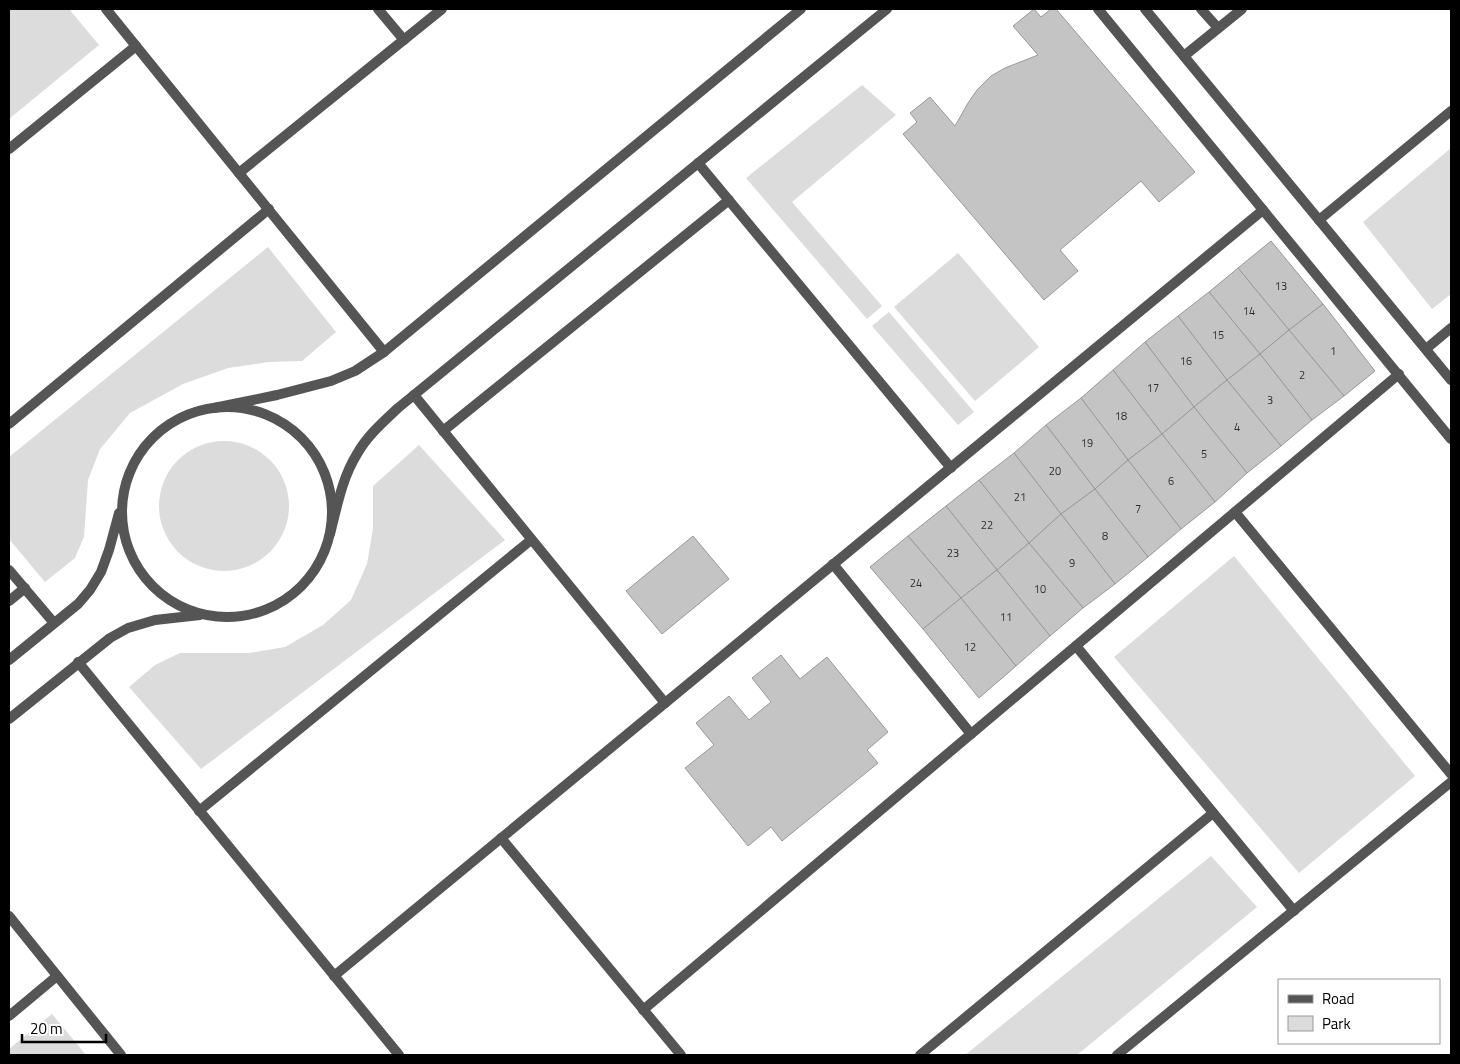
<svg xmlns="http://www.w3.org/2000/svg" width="1460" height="1064" viewBox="0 0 1460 1064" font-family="'Titillium Web',sans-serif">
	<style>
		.green { fill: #dcdcdc }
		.building { fill: #c4c4c4; stroke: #999 }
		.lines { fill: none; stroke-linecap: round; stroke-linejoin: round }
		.minor { stroke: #555; stroke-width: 10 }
		.tertiary { stroke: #555; stroke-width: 10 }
		.labels { text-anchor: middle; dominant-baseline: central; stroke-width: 5; stroke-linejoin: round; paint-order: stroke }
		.number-label { font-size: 11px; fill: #313131 }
	</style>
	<rect width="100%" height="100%" fill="#fff"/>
	<!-- green -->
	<g class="green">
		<polygon points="9,9 69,9 99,45 9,119"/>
		<polygon points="862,85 896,115 792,202 882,306 867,319 746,178"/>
		<polygon points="1451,148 1451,294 1432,309 1363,222"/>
		<polygon points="268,247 336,332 302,361 269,362 228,368 183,384 130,413 100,449 88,480 84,537 75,558 45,582 9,539 9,457"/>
		<polygon points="958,253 1039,347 975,401 894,307"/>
		<polygon points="889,312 974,412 958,425 872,326"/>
		<circle cx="224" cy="506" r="65"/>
		<polygon points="419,445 505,540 201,769 129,687 155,665 180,653 249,653 285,647 323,625 351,600 367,564 373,528 373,486"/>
		<polygon points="1234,556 1415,776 1299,873 1114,657"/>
		<polygon points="1211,856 1257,907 1077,1055 965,1055"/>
		<polygon points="52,1014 86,1055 9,1055 9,1049"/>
	</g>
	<!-- building -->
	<g class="building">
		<polygon points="1034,9 1041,17 1051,9 1056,9 1195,172 1159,202 1141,181 1060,250 1078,271 1044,300 903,134 917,122 910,113 930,97 955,126 968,103 977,90 991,76 1005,68 1038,55 1013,26"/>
		<polygon points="1271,241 1323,304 1289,330 1238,268"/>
		<polygon points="1238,268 1289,330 1260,354 1209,292"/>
		<polygon points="1209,292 1260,354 1227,380 1178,316"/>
		<polygon points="1323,304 1375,371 1344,396 1289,330"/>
		<polygon points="1178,316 1227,380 1194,407 1145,342"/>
		<polygon points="1289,330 1344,396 1312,420 1260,354"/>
		<polygon points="1145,342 1194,407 1162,434 1113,370"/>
		<polygon points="1260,354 1312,420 1281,446 1227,380"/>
		<polygon points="1113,370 1162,434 1128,460 1081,398"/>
		<polygon points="1227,380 1281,446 1247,473 1194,407"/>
		<polygon points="1081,398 1128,460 1095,489 1046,425"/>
		<polygon points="1194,407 1247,473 1215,502 1162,434"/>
		<polygon points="1046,425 1095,489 1061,514 1014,453"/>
		<polygon points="1162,434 1215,502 1181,529 1128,460"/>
		<polygon points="1014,453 1061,514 1029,543 979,480"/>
		<polygon points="1128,460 1181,529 1148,557 1095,489"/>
		<polygon points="979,480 1029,543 997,570 946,506"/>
		<polygon points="1095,489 1148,557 1115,584 1061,514"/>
		<polygon points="946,506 997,570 961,598 908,536"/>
		<polygon points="1061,514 1115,584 1083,608 1029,543"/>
		<polygon points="693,536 729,579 662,634 626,591"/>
		<polygon points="908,536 961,598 923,629 870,567"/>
		<polygon points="1029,543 1083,608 1050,636 997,570"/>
		<polygon points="997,570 1050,636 1016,666 961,598"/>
		<polygon points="961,598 1016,666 979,698 923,629"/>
		<polygon points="781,655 800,679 827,657 888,732 867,750 878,763 782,841 771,827 748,846 685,768 714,745 696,723 729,696 749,720 771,702 752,678"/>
	</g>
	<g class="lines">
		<!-- minor -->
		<g class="minor">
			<polyline points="106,9 384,352"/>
			<polyline points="378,9 404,40"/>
			<polyline points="1098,9 1451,439"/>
			<polyline points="1145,9 1451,380"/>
			<polyline points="1201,9 1218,28"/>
			<polyline points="1184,56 1242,9"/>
			<polyline points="9,149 136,46"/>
			<polyline points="698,163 951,468"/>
			<polyline points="239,173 442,9"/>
			<polyline points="1319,220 1451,111"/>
			<polyline points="1426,349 1451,328"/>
			<polyline points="414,395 665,703"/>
			<polyline points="9,424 269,209"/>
			<polyline points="443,431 729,200"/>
			<polyline points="1235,512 1451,774"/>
			<polyline points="833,564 971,734"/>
			<polyline points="9,570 54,623"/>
			<polyline points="9,601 25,588"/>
			<polyline points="1076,646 1294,911"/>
			<polyline points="78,662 399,1055"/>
			<polyline points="199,811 531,540"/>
			<polyline points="501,838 681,1055"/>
			<polyline points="9,916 121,1055"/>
			<polyline points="334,976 1263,210"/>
			<polyline points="643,1010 1399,374"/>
			<polyline points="9,1016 57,976"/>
			<polyline points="920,1055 1213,813"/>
			<polyline points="1117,1055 1451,782"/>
		</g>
		<!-- tertiary -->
		<g class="tertiary">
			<circle cx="227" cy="512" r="105"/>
			<polyline points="214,408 277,395 331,381 355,371 384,352 801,9"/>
			<path d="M330,534C337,507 342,478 357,454C367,436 383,422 398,408L887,9"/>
			<polyline points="9,660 78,604 90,590 101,572 109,550 119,513"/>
			<polyline points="9,719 110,638 128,628 155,620 200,615"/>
		</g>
	</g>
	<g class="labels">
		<!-- number labels -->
		<g class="number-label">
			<text x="1281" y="286">13</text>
			<text x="1249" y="311">14</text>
			<text x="1218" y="335">15</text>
			<text x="1333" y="351">1</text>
			<text x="1186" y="361">16</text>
			<text x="1302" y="375">2</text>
			<text x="1153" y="388">17</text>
			<text x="1270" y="400">3</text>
			<text x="1121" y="416">18</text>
			<text x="1237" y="427">4</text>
			<text x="1087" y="443">19</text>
			<text x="1204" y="454">5</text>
			<text x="1055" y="471">20</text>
			<text x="1171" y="481">6</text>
			<text x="1020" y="497">21</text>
			<text x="1138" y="509">7</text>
			<text x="987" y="525">22</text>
			<text x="1105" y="536">8</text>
			<text x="953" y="553">23</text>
			<text x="1072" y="563">9</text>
			<text x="916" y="583">24</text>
			<text x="1040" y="589">10</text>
			<text x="1006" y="617">11</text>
			<text x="970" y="647">12</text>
		</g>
	</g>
	<!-- border -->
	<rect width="1460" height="1064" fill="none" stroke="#000000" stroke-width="20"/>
	<!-- legend -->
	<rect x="1278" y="979" width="162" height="65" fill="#ffffff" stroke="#999999"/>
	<rect x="1288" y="995" width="25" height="8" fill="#555555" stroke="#999999"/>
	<text x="1322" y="1004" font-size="15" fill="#000000">Road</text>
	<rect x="1288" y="1016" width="25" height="15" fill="#dcdcdc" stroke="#999999"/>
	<text x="1322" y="1029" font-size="15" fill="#000000">Park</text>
	<!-- scale -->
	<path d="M22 1034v8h84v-8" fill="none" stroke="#000000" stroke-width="2.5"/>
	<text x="30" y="1034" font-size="15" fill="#000000" stroke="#ffffff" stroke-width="4" paint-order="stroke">20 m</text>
</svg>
